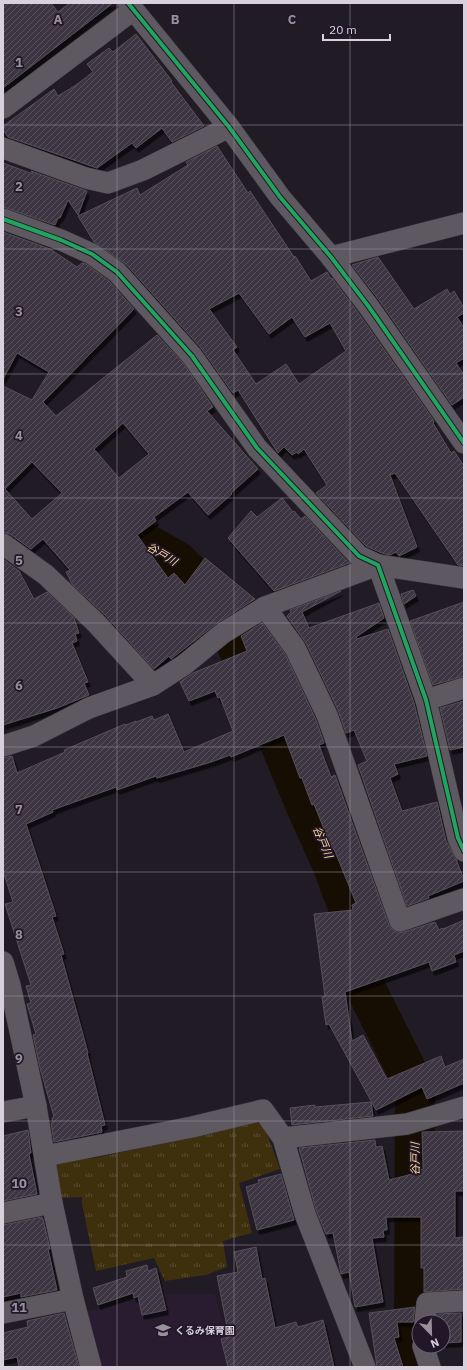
<svg xmlns="http://www.w3.org/2000/svg" width="467" height="1370" viewBox="0 0 467 1370" font-family="'IBM Plex Sans','Noto Sans JP',sans-serif">
	<style>
		.built { fill: #291c31 }
		.grass { fill: url(#grass-tufts) }
		.lines { fill: none; stroke-linecap: round; stroke-linejoin: round }
		.river { stroke: #170e03; stroke-width: 40 }
		.building { fill: url(#building-hatch); stroke: #554f58; fill-rule: evenodd; filter: url(#shadow) }
		.minor-casing { stroke: #3b373f; stroke-width: 22 }
		.minor { stroke: #5e5961; stroke-width: 21 }
		.cycleway-casing { stroke: #221729; stroke-width: 6 }
		.cycleway { stroke: #20a55d; stroke-width: 4 }
		.grid { fill: none; stroke: #98919d; stroke-width: 1; stroke-opacity: 0.55 }
		.labels { text-anchor: middle; dominant-baseline: central; stroke-width: 3.5; stroke-linejoin: round; paint-order: stroke }
		.poi-label { font-size: 10px; font-weight: bold; fill: #d8d0dd; stroke: #221729; text-anchor: start }
		.water-label { font-size: 11px; font-style: italic; fill: #fbd995; stroke: #221729 }
		.grid-label { font-size: 13px; text-anchor: middle; font-weight: bold; fill: #98919d; stroke: #221729; stroke-width: 3.5; stroke-linejoin: round; paint-order: stroke }
	</style>
	<defs>
		<pattern id="grass-tufts" width="24" height="20" patternUnits="userSpaceOnUse"><rect width="24" height="20" fill="#3f300d"/><path d="M3 7l-1-3M5 7V3M7 7l1-3M15 17l-1-3M17 17v-4M19 17l1-3" fill="none" stroke="#5a4d30"/></pattern>
		<pattern id="building-hatch" width="6" height="6" patternUnits="userSpaceOnUse"><rect width="6" height="6" fill="#3e3643"/><path d="M-1 1l2-2M0 6l6-6M5 7l2-2" fill="none" stroke="#59525e"/></pattern>
		<filter id="shadow"><feDropShadow dx="2.5" dy="4.5" stdDeviation="0" flood-color="#0009"/></filter>
	</defs>
	<rect width="100%" height="100%" fill="#211b25"/>
	<!-- built -->
	<polygon class="built" points="157,1294 214,1294 226,1329 278,1323 285,1367 99,1367 84,1312"/>
	<!-- grass -->
	<polygon class="grass" points="253,1119 265,1128 280,1169 239,1183 252,1233 223,1241 227,1267 205,1275 165,1281 154,1258 96,1271 82,1204 82,1197 59,1198 51,1161 95,1158 155,1145"/>
	<g class="lines">
		<!-- river -->
		<polyline class="river" points="102,503 136,538 177,561 216,599 272,724 305,804 332,864 348,907 362,981 415,1087 414,1345 419,1367"/>
	</g>
	<!-- building -->
	<g class="building">
		<polygon points="3,3 51,3 58,12 70,3 113,3 3,88"/>
		<polygon points="136,34 172,81 171,82 204,126 172,142 162,128 136,148 132,143 97,168 8,137 3,130 3,126 54,89 58,96 76,85 93,72 87,64 109,48 113,52"/>
		<path d="M217,146L248,193L250,191L294,257L295,256L311,281L327,272L331,279L332,278L359,314L432,418L434,422L433,423L451,453L454,451L464,466V566L458,565L395,473L390,475L417,547L399,556L396,552L390,555L382,553L366,546L316,493L327,485L304,449L298,454L297,452L292,455L284,447L278,453L238,390L233,393L201,348L126,264L94,242L78,216L137,188L140,195L188,165L186,162ZM239,293L269,334L292,317L305,337L330,323L346,351L299,384L286,364L256,384L233,350L237,347L209,309Z"/>
		<polygon points="3,163 33,174 31,171 87,191 78,215 68,200 60,218 58,218 55,225 3,207"/>
		<path d="M3,232L50,249L77,267L82,263L86,264L109,281L134,309L43,402L56,416L157,335L183,363L213,407L207,411L258,469L231,493L232,494L208,515L188,492L154,517L156,521L137,535L168,578L174,573L185,585L205,558L255,599L217,623L171,659L169,656L154,669L105,615L72,584L66,572L70,570L43,539L31,549L10,534L3,532V386L32,400L49,372L17,353L3,379ZM123,423L149,454L119,478L94,449ZM32,462L62,493L32,519L5,489Z"/>
		<polygon points="378,257 414,309 447,289 450,294 454,291 464,308 464,313 457,317 464,328 464,358 456,363 464,375 464,397 452,405 379,300 352,265"/>
		<polygon points="282,498 293,512 294,511 301,519 305,516 349,563 274,591 228,538 251,511 257,517"/>
		<polygon points="3,559 19,571 34,599 47,592 74,618 79,633 75,634 77,641 72,643 88,682 84,683 89,695 57,708 3,725"/>
		<polygon points="413,590 416,596 404,604 401,594"/>
		<polygon points="341,591 302,612 309,628 379,603 384,618 356,637 357,639 388,629 414,703 427,756 394,764 398,774 390,778 402,811 437,802 446,841 456,859 464,880 464,881 428,896 429,898 407,906 358,765 367,761 354,730 346,733 338,710 306,643 287,616 291,612 290,610"/>
		<polygon points="464,602 464,676 433,685 410,621"/>
		<polygon points="262,623 285,654 316,720 324,743 319,745 331,777 335,775 389,925 393,930 398,933 404,932 435,922 439,930 442,928 443,929 464,920 464,951 454,955 456,962 432,971 429,962 345,992 352,1041 363,1035 387,1079 441,1056 445,1067 464,1059 464,1083 427,1099 422,1087 376,1110 329,1024 326,1025 322,997 325,997 314,914 353,910 352,905 356,903 334,849 332,849 314,804 312,805 302,778 300,778 284,735 231,757 230,755 211,762 157,778 156,776 117,790 116,787 52,810 53,812 26,824 56,916 52,917 64,954 61,955 88,1053 87,1053 105,1125 101,1126 102,1132 54,1142 51,1123 53,1123 52,1118 54,1117 40,1068 33,1035 36,1034 27,1004 31,1003 26,986 31,985 5,904 13,902 3,871 3,758 12,756 17,773 65,752 64,750 125,724 126,725 136,721 136,722 152,716 154,720 168,714 184,752 233,731 220,697 218,698 215,691 189,701 180,682 193,673 247,651 241,636"/>
		<polygon points="464,701 464,747 450,750 440,708"/>
		<polygon points="371,1102 373,1116 292,1125 290,1108 315,1105 315,1107"/>
		<polygon points="28,1130 31,1153 29,1154 37,1194 3,1201 3,1136"/>
		<polygon points="464,1131 464,1191 455,1191 455,1238 463,1237 464,1289 424,1292 424,1268 421,1268 421,1217 386,1217 387,1230 383,1230 384,1237 372,1238 383,1302 355,1307 349,1272 341,1274 333,1233 326,1234 316,1210 299,1148 375,1140 376,1147 382,1146 389,1180 420,1172 420,1170 423,1169 422,1132"/>
		<polygon points="281,1174 294,1220 257,1230 246,1187 259,1183 258,1180"/>
		<polygon points="42,1217 42,1219 43,1219 50,1249 48,1249 57,1290 21,1297 21,1293 3,1297 3,1225"/>
		<polygon points="256,1247 262,1279 265,1278 275,1328 296,1322 298,1327 323,1320 334,1367 228,1367 221,1339 229,1337 217,1276 238,1272 234,1252"/>
		<polygon points="147,1265 148,1271 156,1268 166,1310 142,1315 138,1296 134,1298 133,1293 98,1305 93,1288 127,1277 126,1271"/>
		<polygon points="415,1307 413,1322 397,1322 399,1337 394,1338 403,1367 377,1367 369,1313"/>
		<polygon points="64,1313 79,1367 19,1367 17,1357 3,1360 3,1333 28,1327 27,1321"/>
		<polygon points="461,1313 461,1342 443,1343 443,1322 437,1322 438,1314"/>
	</g>
	<g class="lines">
		<defs>
			<g id="minor">
				<polyline points="128,3 229,127 280,197 331,257 369,307 464,443"/>
				<polyline points="3,108 133,10"/>
				<polyline points="3,148 86,178 108,183 143,170 229,127"/>
				<polyline points="3,219 61,240 92,254 117,272 192,356 257,448 359,556 378,565 426,700 458,838 464,851"/>
				<polyline points="331,257 464,223"/>
				<polyline points="3,544 46,575 96,623 153,685"/>
				<polyline points="265,607 295,648 327,715 400,921 464,899"/>
				<polyline points="426,700 464,688"/>
				<polyline points="3,746 34,736 89,708 153,685 184,665 223,633 265,607 378,565 464,578"/>
				<polyline points="3,962 10,985 36,1106 52,1203 73,1299 91,1367"/>
				<polyline points="3,1112 36,1106"/>
				<polyline points="283,1138 407,1124 464,1107"/>
				<polyline points="45,1156 192,1127 263,1110 283,1138 305,1214 365,1367"/>
				<polyline points="3,1213 52,1203"/>
				<polyline points="3,1313 73,1299"/>
				<polyline points="425,1322 427,1303 464,1301"/>
				<polyline points="423,1346 430,1367"/>
			</g>
		</defs>
		<!-- minor casing -->
		<use href="#minor" class="minor-casing"/>
		<!-- minor -->
		<use href="#minor" class="minor"/>
		<defs>
			<g id="cycleway">
				<polyline points="128,3 229,127 280,197 331,257 369,307 464,443"/>
				<polyline points="3,219 61,240 92,254 117,272 192,356 257,448 359,556 378,565 426,700 458,838 464,851"/>
			</g>
		</defs>
		<!-- cycleway casing -->
		<use href="#cycleway" class="cycleway-casing"/>
		<!-- cycleway -->
		<use href="#cycleway" class="cycleway"/>
	</g>
	<!-- grid -->
	<path class="grid" d="M117,3V1367M234,3V1367M350,3V1367M3,125H464M3,249H464M3,374H464M3,498H464M3,623H464M3,747H464M3,872H464M3,996H464M3,1121H464M3,1245H464"/>
	<!-- icons -->
	<defs>
		<symbol id="school-bare" viewBox="-9 -9 18 18"><path d="M0-5L7-2L0 1L-7-2ZM-4 1L0 2.5L4 1V4Q0 6-4 4Z" fill="#98919d" stroke="#221729" stroke-width="2.5" paint-order="stroke"/></symbol>
	</defs>
	<g fill-rule="evenodd">
		<use href="#school-bare" x="152" y="1319" width="22" height="22"/>
	</g>
	<g class="labels">
		<!-- poi labels -->
		<g class="poi-label">
			<text x="175" y="1330">くるみ保育園</text>
		</g>
		<!-- water labels -->
		<g class="water-label">
			<text transform="translate(162 554) rotate(31)">谷戸川</text>
			<text transform="translate(323 842) rotate(67)">谷戸川</text>
			<text transform="translate(415 1159) rotate(-90)">谷戸川</text>
		</g>
	</g>
	<g class="grid-label">
		<text x="58" y="24">A</text>
		<text x="175" y="24">B</text>
		<text x="292" y="24">C</text>
		<text x="19" y="67">1</text>
		<text x="19" y="191">2</text>
		<text x="19" y="316">3</text>
		<text x="19" y="440">4</text>
		<text x="19" y="565">5</text>
		<text x="19" y="690">6</text>
		<text x="19" y="814">7</text>
		<text x="19" y="939">8</text>
		<text x="19" y="1063">9</text>
		<text x="19" y="1188">10</text>
		<text x="19" y="1312">11</text>
	</g>
	<!-- border -->
	<rect width="467" height="1370" fill="none" stroke="#d8d0dd" stroke-width="8"/>
	<!-- north arrow -->
	<g transform="translate(431 1334) rotate(157)"><circle r="19" fill="#221729" stroke="#6b6171"/>
	<path d="M0-3L7 15L0 10L-7 15Z" fill="#98919d"/>
	<text y="-6" font-size="11" font-weight="bold" text-anchor="middle" fill="#d8d0dd">N</text>
	</g>
	<!-- scale -->
	<path d="M323 34v6h67v-6" fill="none" stroke="#d8d0dd" stroke-width="2"/>
	<text x="329" y="34" font-size="12" fill="#d8d0dd" stroke="#221729" stroke-width="3" paint-order="stroke">20 m</text>
</svg>
